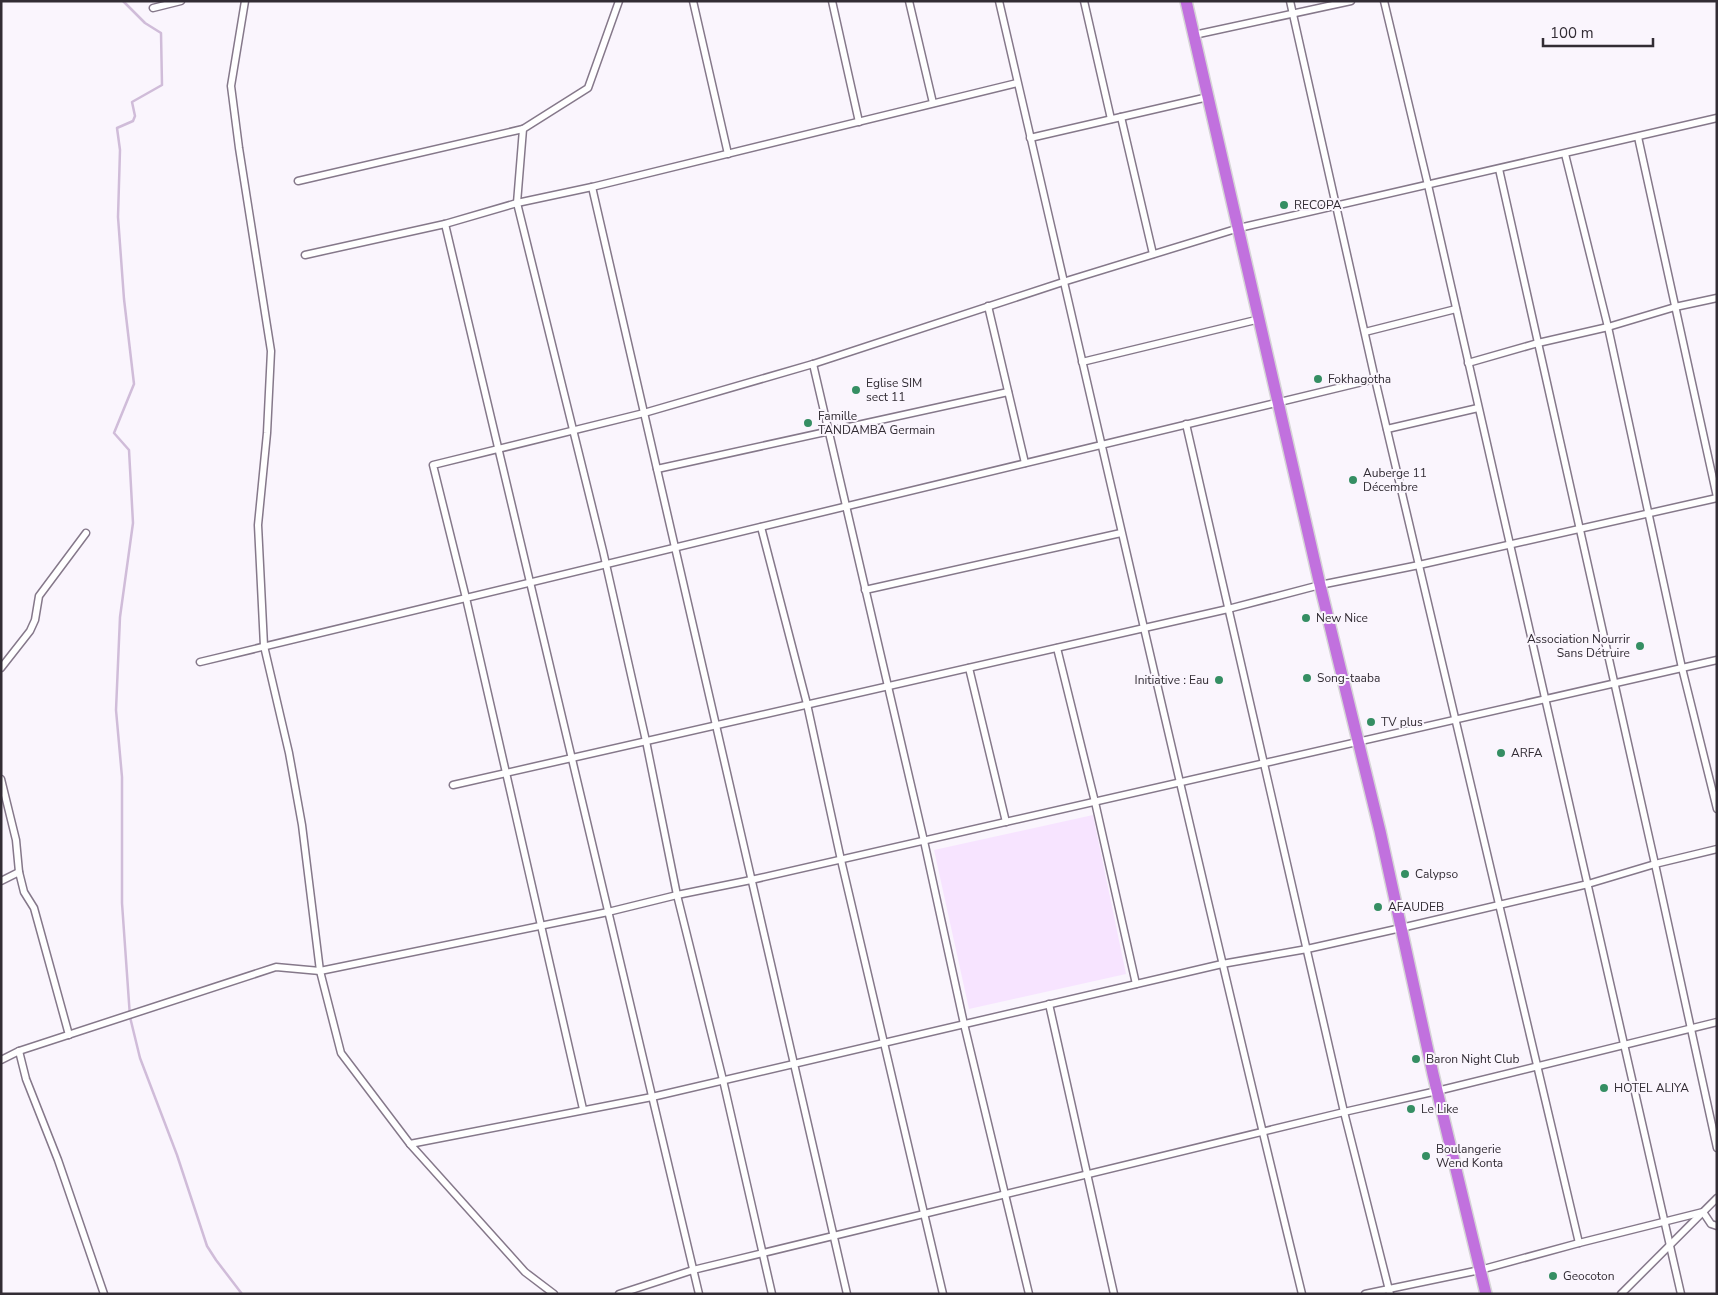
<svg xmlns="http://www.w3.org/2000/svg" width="1718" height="1295" viewBox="0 0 1718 1295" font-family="'Nunito Sans',sans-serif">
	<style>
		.built { fill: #f7e4ff }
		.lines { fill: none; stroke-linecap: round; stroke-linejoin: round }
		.stream { stroke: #d0bcd9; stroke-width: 2.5 }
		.street-casing { stroke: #85788a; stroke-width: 9 }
		.highway-casing { stroke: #d6d5d6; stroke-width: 14 }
		.street { stroke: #fff; stroke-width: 6 }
		.highway { stroke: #c171de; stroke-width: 11 }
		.poi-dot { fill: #358e63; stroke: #faf5fd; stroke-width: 2 }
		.labels { text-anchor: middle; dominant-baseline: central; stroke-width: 4; stroke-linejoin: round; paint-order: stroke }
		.poi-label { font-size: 12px; fill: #322c34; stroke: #faf5fd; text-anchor: start }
	</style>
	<rect width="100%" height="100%" fill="#faf5fd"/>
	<!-- built -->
	<polygon class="built" points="1093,815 1126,974 969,1009 934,850"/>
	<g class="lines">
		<!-- stream -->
		<polyline class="stream" points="123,1 145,23 161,33 162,85 132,102 135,116 133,121 117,128 120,150 118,217 124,299 134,384 114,433 129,450 133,523 120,617 116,710 122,777 122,903 130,1017 140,1058 177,1155 207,1246 216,1260 242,1294"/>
		<defs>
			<g id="street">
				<polyline points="245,1 231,86 239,148 271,351 267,433 258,525 264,646 289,753 302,825 320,971 341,1053 410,1144 525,1272 554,1294"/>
				<polyline points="619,1 588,88 523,129 517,203 603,551 646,741 677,895 723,1080 772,1294"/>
				<polyline points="693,1 728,154"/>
				<polyline points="832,1 859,122"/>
				<polyline points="909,1 933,103"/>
				<path d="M999,1C1099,432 1197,864 1302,1294"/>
				<polyline points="1084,1 1111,119"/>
				<polyline points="1290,1 1375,379 1579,1243"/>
				<polyline points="1384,1 1428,185 1681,1294"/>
				<polyline points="153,8 181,1"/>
				<polyline points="1194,35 1351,1"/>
				<polyline points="1121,117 1153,254"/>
				<polyline points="1638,137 1717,497"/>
				<polyline points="1030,138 1208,97"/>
				<polyline points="1565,154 1608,327 1682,668 1717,809"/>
				<polyline points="1499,169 1655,864 1717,1148"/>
				<polyline points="298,181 523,129"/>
				<polyline points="592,187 847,1294"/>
				<polyline points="445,224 699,1294"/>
				<polyline points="305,255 445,224 517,203 592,187 1017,83"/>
				<polyline points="988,306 1025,463"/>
				<polyline points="1365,332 1456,309"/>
				<polyline points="1082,362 1260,319"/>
				<polyline points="1468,363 1538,343 1608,327 1675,307 1717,298"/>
				<polyline points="813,364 924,841 964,1024 1029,1294"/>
				<polyline points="1186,424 1344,1112 1390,1294"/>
				<polyline points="1387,429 1478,408"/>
				<polyline points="657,469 1008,392"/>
				<polyline points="761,527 807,704 841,860 943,1294"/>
				<polyline points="865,590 1121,533"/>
				<polyline points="1057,648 1095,802 1136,984"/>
				<polyline points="200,662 1375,379"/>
				<polyline points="1,668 30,631 35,620 39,596 86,533"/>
				<polyline points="969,668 1006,822"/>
				<polyline points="1,779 16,840 19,872 24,892 34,908 69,1035"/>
				<polyline points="453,785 1228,609 1320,585 1419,565 1717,498"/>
				<polyline points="1,881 19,872"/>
				<polyline points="1049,1004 1114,1294"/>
				<polyline points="19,1051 26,1079 58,1160 104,1294"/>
				<polyline points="1,1060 19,1051 276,967 320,971 608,912 677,895 751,880 1717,660"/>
				<polyline points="583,1109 466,598 433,465 644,413 813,364 1063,282 1239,228 1717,118"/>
				<polyline points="410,1144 652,1097 1222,964 1307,949 1401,928 1588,884 1655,864 1717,849"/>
				<polyline points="619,1294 693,1270 1344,1112 1437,1091 1717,1022"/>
				<polyline points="1365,1294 1480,1270 1579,1243 1703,1212 1711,1224 1717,1226"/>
				<polyline points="1621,1294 1717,1198"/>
			</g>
			<polyline id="highway" points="1186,1 1320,585 1380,831 1433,1074 1486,1294"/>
		</defs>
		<!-- street casing -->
		<use href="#street" class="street-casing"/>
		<!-- highway casing -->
		<use href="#highway" class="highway-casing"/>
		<!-- street -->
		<use href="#street" class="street"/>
		<!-- highway -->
		<use href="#highway" class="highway"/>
	</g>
	<!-- markers -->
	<g class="poi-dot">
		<circle cx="1284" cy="205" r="5"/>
		<circle cx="1318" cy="379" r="5"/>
		<circle cx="856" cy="390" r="5"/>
		<circle cx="808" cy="423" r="5"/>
		<circle cx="1353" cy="480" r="5"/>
		<circle cx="1306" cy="618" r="5"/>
		<circle cx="1640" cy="646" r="5"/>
		<circle cx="1307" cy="678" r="5"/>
		<circle cx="1219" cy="680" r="5"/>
		<circle cx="1371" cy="722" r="5"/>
		<circle cx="1501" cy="753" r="5"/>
		<circle cx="1405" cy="874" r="5"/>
		<circle cx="1378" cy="907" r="5"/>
		<circle cx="1416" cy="1059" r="5"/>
		<circle cx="1604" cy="1088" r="5"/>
		<circle cx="1411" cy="1109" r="5"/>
		<circle cx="1426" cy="1156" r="5"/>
		<circle cx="1553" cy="1276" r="5"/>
	</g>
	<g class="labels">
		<!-- poi labels -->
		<g class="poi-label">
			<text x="1294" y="205">RECOPA</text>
			<text x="1328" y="379">Fokhagotha</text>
			<text x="866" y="383">Eglise SIM<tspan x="866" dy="14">sect 11</tspan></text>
			<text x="818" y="416">Famille<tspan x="818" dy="14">TANDAMBA Germain</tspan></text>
			<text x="1363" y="473">Auberge 11<tspan x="1363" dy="14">Décembre</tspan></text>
			<text x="1316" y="618">New Nice</text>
			<text x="1630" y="639" text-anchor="end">Association Nourrir<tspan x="1630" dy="14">Sans Détruire</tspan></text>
			<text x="1317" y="678">Song-taaba</text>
			<text x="1209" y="680" text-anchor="end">Initiative : Eau</text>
			<text x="1381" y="722">TV plus</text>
			<text x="1511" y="753">ARFA</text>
			<text x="1415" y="874">Calypso</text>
			<text x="1388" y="907">AFAUDEB</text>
			<text x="1426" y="1059">Baron Night Club</text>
			<text x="1614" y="1088">HOTEL ALIYA</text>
			<text x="1421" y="1109">Le Like</text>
			<text x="1436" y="1149">Boulangerie<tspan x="1436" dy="14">Wend Konta</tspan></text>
			<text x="1563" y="1276">Geocoton</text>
		</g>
	</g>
	<!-- border -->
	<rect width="1718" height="1295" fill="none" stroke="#322c34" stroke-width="5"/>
	<!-- scale -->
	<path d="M1543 38v8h110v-8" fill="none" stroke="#322c34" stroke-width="2.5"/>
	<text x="1550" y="38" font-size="15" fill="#322c34" stroke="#faf5fd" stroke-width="4" paint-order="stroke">100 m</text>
</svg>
